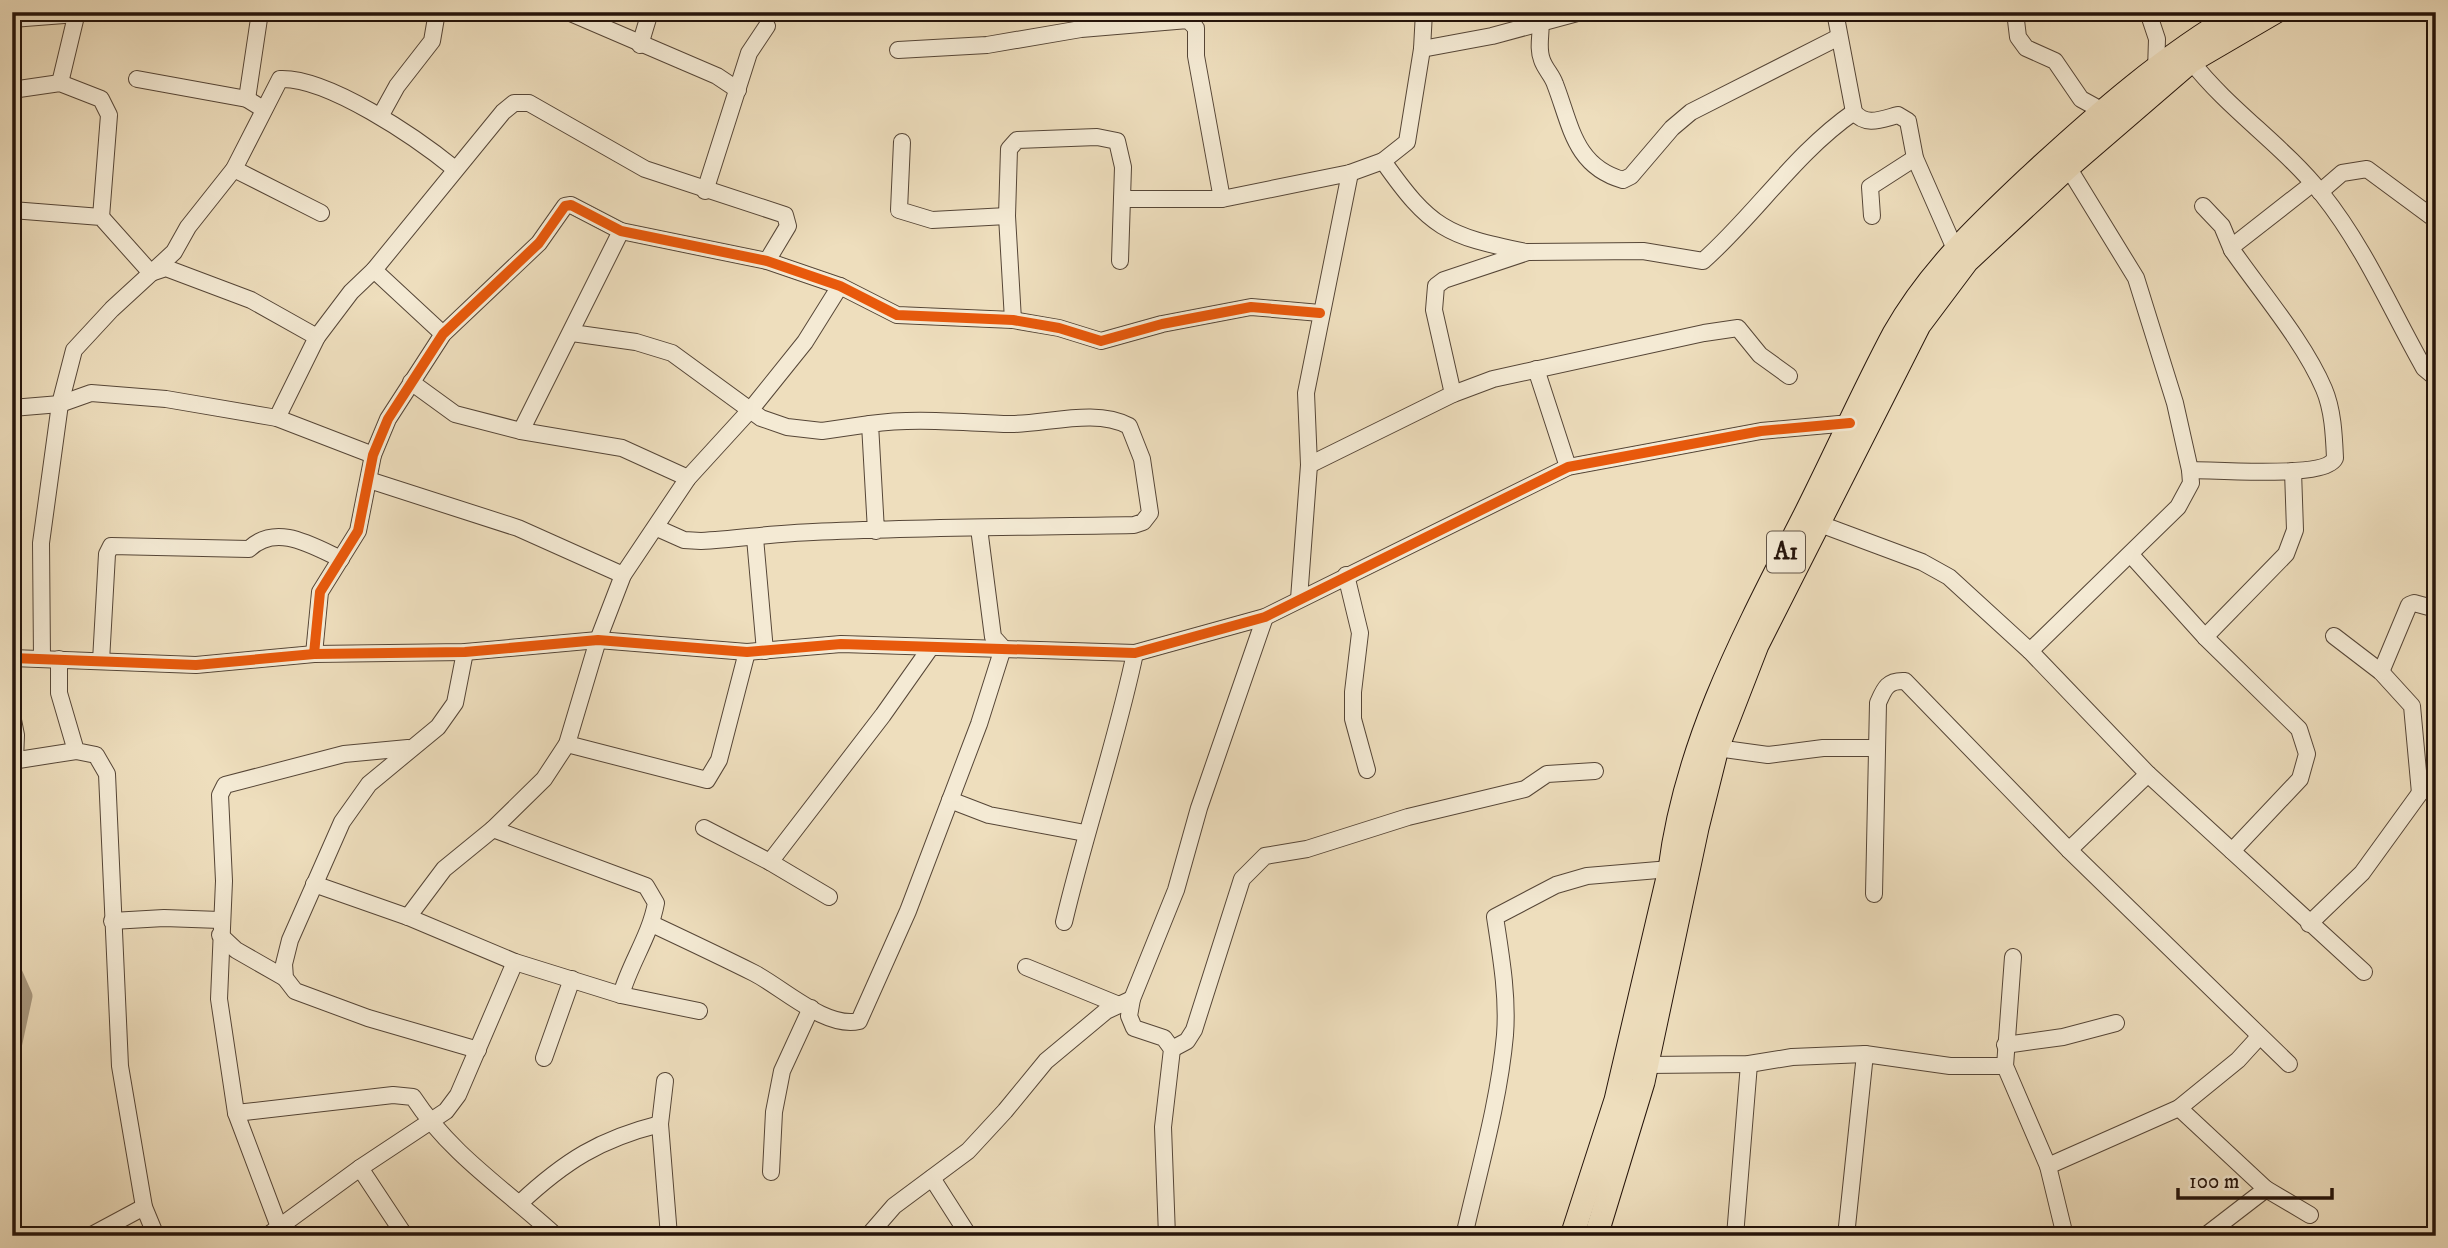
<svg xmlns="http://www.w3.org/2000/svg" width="2448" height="1248" viewBox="0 0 2448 1248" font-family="'IM FELL DW Pica',serif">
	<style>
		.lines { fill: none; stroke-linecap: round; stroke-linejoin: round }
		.river { stroke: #a99980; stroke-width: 19 }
		.minor-casing { stroke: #564637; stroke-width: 18 }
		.highway-casing { stroke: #24130a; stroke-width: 25 }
		.minor { stroke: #f4ead4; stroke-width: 16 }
		.highway { stroke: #eedebd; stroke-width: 23 }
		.cycleway-casing { stroke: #f4ead4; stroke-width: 15 }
		.cycleway { stroke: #e8590c; stroke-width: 10 }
		.labels { text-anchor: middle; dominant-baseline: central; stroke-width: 7; stroke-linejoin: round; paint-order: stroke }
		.shield { fill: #f4ead4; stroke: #625447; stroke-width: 2 }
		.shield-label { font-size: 24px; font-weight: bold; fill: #24130a }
	</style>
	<rect width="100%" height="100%" fill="#eedebd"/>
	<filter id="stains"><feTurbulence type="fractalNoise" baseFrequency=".00286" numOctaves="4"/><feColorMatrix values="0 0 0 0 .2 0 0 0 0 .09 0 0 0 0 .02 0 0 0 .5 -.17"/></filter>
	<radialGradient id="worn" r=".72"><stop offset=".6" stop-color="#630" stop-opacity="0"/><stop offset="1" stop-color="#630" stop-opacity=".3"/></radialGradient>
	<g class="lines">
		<!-- river -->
		<polyline class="river" points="12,971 23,996 12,1047"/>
		<defs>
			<g id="minor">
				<polyline points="568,12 717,76 738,90"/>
				<path d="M1539,12C1544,28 1536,45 1542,60C1545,69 1552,75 1555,84C1571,125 1574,166 1623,180L1631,176L1672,128L1691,112L1837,38"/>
				<path d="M1835,12L1854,112C1866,127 1882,119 1898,115L1908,121L1915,158L1955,249"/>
				<polyline points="2015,12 2018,37 2026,48 2055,61 2081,99 2101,110 2096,115"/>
				<polyline points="2148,12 2157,39 2156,70"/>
				<polyline points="12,19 77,14"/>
				<polyline points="640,45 650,12"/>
				<polyline points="1422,49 1492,36 1581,12"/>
				<polyline points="898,50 987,45 1081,29 1188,20 1196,28 1196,56 1222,199"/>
				<path d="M2191,61C2229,110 2283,145 2322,194C2365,248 2390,308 2424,368L2436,378"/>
				<polyline points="137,79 247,99 263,109"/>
				<polyline points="60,83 77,12"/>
				<polyline points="12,90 60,83 101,99 109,115 101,217"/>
				<polyline points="247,99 260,12"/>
				<polyline points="381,115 397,86 432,41 437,12"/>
				<polyline points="902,142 899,210 932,220 1007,216"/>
				<polyline points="1383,161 1407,142 1422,49 1424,12"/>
				<polyline points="234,169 321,213"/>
				<polyline points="705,191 749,53 767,26"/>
				<polyline points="2320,192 2342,173 2367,169 2436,220"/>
				<path d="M1122,199H1222L1350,173L1383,161C1430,228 1446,236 1526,252"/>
				<polyline points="2203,206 2222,226 2232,250"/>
				<polyline points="12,210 101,217 151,273 166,268 251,300 317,337"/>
				<polyline points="1872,216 1870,187 1915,158"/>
				<polyline points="374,270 443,334"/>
				<polyline points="1013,320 1007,216 1009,149 1017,140 1097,137 1117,141 1123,167 1120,261"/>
				<polyline points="572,333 636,342 672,353 761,418 787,427 822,431 870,424"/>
				<polyline points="1536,369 1568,467"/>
				<polyline points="411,382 455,414 521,431 622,448 688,478"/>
				<path d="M1453,394L1434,310L1436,286L1444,280L1528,252L1643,251L1703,261C1756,214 1795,153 1854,112"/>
				<polyline points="12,408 60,404 91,393 166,399 277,418 373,455"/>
				<polyline points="277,418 317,337 351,292 374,270 503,112 514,103 529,103 645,169 785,215 788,226 767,261"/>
				<polyline points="521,431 621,231"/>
				<polyline points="1309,465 1453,394 1493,379 1704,333 1738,328 1760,355 1789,376"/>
				<path d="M2190,470C2214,470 2326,479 2335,458C2334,436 2333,410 2324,389C2304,342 2262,293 2232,250L2234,245L2312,184"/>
				<polyline points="369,480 518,528 623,575"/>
				<polyline points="1820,524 1922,562 1949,577 2030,651 2148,774 2364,972"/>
				<path d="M657,528L684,540L701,541C738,539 776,533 813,532C920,527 1027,527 1134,525L1143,522L1150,513L1142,459L1129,426C1096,408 1047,424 1011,424C964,423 916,417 870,424L876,531"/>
				<polyline points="755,538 765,651"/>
				<polyline points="2131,555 2205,637 2299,729 2307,754 2300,779 2232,851"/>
				<polyline points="1346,575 1360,633 1353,692 1353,719 1367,770"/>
				<polyline points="1299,599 1309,465 1306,393 1350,173"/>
				<polyline points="2334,636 2381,672 2412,706 2420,793"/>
				<polyline points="2205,637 2286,554 2295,530 2293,471"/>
				<polyline points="2030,651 2178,507 2191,483 2190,470 2175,403 2136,278 2063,159"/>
				<polyline points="465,652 455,703 438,727 369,784 342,822 290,940 284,964 285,978 295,991 368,1018 478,1050"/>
				<polyline points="314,654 320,592 358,531 373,455 388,419 443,334 539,243 565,206 571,205 621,231 767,261 840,286 897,315 1013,320 1059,328 1101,341 1162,324 1251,307 1320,313"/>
				<polyline points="12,658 196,665 314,654 465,652 598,640 747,652 841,644 1135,653 1265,617 1568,467 1761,431 1850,423"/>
				<path d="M42,658L41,543L60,404L74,350L112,309L174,252L188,227L234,169L280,79C328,77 417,138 455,169"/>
				<polyline points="59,659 59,693 76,751 96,755 107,774 120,1066 144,1207 156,1236"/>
				<path d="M101,661L107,554L111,546L249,549C276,523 311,545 341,559"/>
				<polyline points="2381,672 2409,605 2414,603 2436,609"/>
				<polyline points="12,715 16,735 15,761"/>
				<polyline points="567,744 707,780 719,760 747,652"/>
				<polyline points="1717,748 1768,755 1823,748 1876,748"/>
				<polyline points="12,761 76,751"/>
				<polyline points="950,800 989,815 1085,833"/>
				<polyline points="704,828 770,862 829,897"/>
				<polyline points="2069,850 2148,774"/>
				<polyline points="770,862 883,715 931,647"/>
				<path d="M314,884L408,917L515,962L621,995C630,963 650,936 656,903L646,886L493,829"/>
				<path d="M1874,894L1878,703C1884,689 1887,680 1905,681L2069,850L2289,1064"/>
				<polyline points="408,917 444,869 493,829 544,779 567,744 598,640 623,575 688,478 752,408 805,342 840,286"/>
				<polyline points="112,921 164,918 220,920"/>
				<path d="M1064,922C1085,832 1116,744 1135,653"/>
				<path d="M652,924C686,940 720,956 754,973C783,988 826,1029 859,1021L908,911L979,724L1003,648L993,637L979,528"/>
				<polyline points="2309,924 2362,873 2420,793 2436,781"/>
				<polyline points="220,935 236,950 285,978"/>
				<polyline points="2013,957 2005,1066 2048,1166 2065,1236"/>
				<polyline points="1026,967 1119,1005"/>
				<polyline points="621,995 699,1011"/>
				<polyline points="2005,1045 2063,1037 2116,1023"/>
				<polyline points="1172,1049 1187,1041 1194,1030 1242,879 1265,856 1307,849 1408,817 1525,789 1547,774 1595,771"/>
				<polyline points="544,1058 572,979"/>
				<polyline points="1647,1065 1749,1064 1792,1057 1865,1054"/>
				<polyline points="665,1081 660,1124 669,1236"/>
				<polyline points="2179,1108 2266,1189 2310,1215"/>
				<path d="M236,1113L393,1095L413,1097C451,1155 506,1190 556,1236"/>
				<polyline points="2048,1166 2179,1108 2238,1060 2258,1038"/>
				<polyline points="360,1168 405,1236"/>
				<polyline points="771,1172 774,1112 782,1071 811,1008"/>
				<polyline points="932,1178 969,1236"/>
				<path d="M520,1203C565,1161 600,1139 660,1124"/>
				<polyline points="279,1227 236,1113 219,999 224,881 220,795 225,785 344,754 408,748"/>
				<polyline points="90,1236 144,1207"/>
				<polyline points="267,1236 360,1168 446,1111 458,1095 515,962"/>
				<polyline points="868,1236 894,1206 968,1151 1005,1111 1046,1061 1106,1011 1132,999"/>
				<polyline points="1167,1236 1163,1127 1172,1049 1164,1038 1134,1028 1129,1016 1132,999 1176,890 1199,808 1265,617"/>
				<path d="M1464,1236C1479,1170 1499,1102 1505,1035C1508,996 1501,956 1495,917L1556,885L1587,876L1670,869"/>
				<polyline points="1735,1236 1749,1064"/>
				<polyline points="1846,1236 1865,1054 1950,1066 2005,1066"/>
				<polyline points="2205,1236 2266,1189"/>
			</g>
			<g id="highway">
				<path d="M1572,1236L1616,1100L1670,869C1686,742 1746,631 1803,519C1834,458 1862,394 1894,334C1930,270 1981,223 2034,173C2098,114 2164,56 2240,12"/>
				<polyline points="1596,1236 1643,1082 1697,828 1717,748 1757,645 1919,325 1967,261 2068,167 2191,61 2275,12"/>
			</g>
		</defs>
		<!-- minor casing -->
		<use href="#minor" class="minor-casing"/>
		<!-- highway casing -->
		<use href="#highway" class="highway-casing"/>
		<!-- minor -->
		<use href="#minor" class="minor"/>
		<!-- highway -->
		<use href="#highway" class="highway"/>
		<defs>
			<g id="cycleway">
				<polyline points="314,654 320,592 358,531 373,455 388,419 443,334 539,243 565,206 571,205 621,231 767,261 840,286 897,315 1013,320 1059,328 1101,341 1162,324 1251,307 1320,313"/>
				<polyline points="12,658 196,665 314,654 465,652 598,640 747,652 841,644 1135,653 1265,617 1568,467 1761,431 1850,423"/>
			</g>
		</defs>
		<!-- cycleway casing -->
		<use href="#cycleway" class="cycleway-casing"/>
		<!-- cycleway -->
		<use href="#cycleway" class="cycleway"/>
	</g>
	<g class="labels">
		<!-- shield labels -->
		<rect class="shield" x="1767" y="531.5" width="38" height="41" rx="5"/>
		<g class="shield-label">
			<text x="1786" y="552">A1</text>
		</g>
	</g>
	<!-- margin -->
	<rect width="2448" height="1248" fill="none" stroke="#eedebd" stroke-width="42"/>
	<rect x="14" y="14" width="2420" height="1220" fill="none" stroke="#24130a" stroke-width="3.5"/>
	<rect x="21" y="21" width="2406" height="1206" fill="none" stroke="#24130a" stroke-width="2"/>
	<!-- scale -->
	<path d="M2178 1188v10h154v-10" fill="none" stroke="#24130a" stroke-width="3.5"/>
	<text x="2189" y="1188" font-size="21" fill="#24130a" stroke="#f4ead4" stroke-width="5" paint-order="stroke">100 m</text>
	<rect width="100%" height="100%" filter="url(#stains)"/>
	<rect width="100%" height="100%" fill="url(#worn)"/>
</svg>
